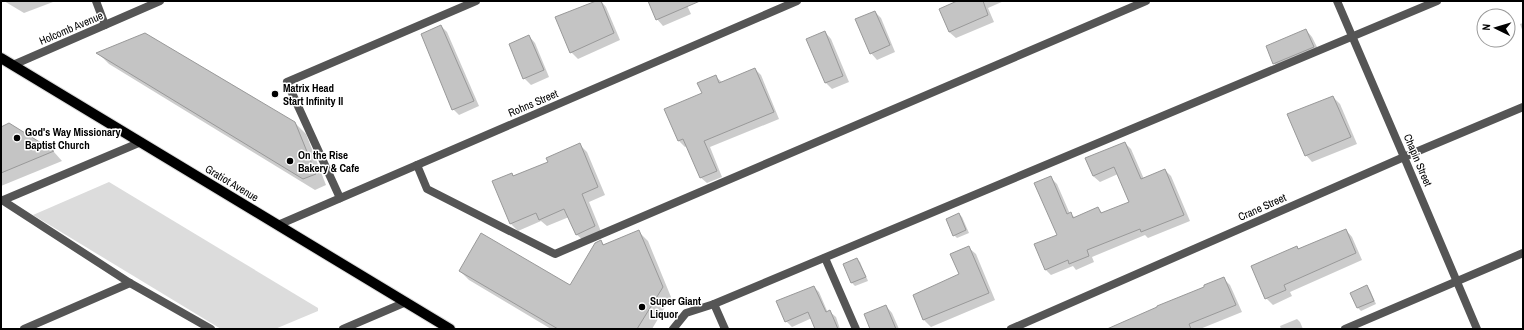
<svg xmlns="http://www.w3.org/2000/svg" width="1524" height="330" viewBox="0 0 1524 330" font-family="'Archivo Narrow',sans-serif">
	<style>
		.green { fill: #dcdcdc }
		.shadow { fill: #0003 }
		.building { fill: #c4c4c4; stroke: #999 }
		.lines { fill: none; stroke-linecap: round; stroke-linejoin: round }
		.primary-casing { stroke: #dbdbdb; stroke-width: 12 }
		.service { stroke: #555; stroke-width: 8 }
		.minor { stroke: #555; stroke-width: 8 }
		.primary { stroke: #000; stroke-width: 10 }
		.poi-dot { fill: #000; stroke: #fff; stroke-width: 1.5 }
		.labels { text-anchor: middle; dominant-baseline: central; stroke-width: 3; stroke-linejoin: round; paint-order: stroke }
		.street-label { font-size: 11px; fill: #000; stroke: #fff }
		.poi-label { font-size: 11px; font-weight: bold; fill: #000; stroke: #fff; text-anchor: start }
	</style>
	<rect width="100%" height="100%" fill="#fff"/>
	<!-- green -->
	<polygon class="green" points="109,182 318,308 318,311 275,329 221,329 33,215"/>
	<!-- shadow -->
	<g class="shadow">
		<polygon points="4,1 53,1 53,2 24,13"/>
		<polygon points="598,1 601,1 606,7 620,40 578,59 571,52 556,17"/>
		<polygon points="649,1 685,1 691,14 663,26 657,19"/>
		<polygon points="959,1 1004,1 988,8 994,22 956,38 949,32"/>
		<polygon points="875,12 881,18 895,52 877,60 871,53"/>
		<polygon points="1523,23 1523,32 1520,24"/>
		<polygon points="441,26 447,32 479,106 459,115 453,109"/>
		<polygon points="1306,30 1312,37 1320,53 1280,70 1274,63"/>
		<polygon points="825,32 831,39 849,82 832,89 826,83 808,39"/>
		<polygon points="529,36 535,43 549,77 531,85 524,78"/>
		<polygon points="98,53 295,123 306,134 326,185 315,190 109,64"/>
		<polygon points="755,69 761,75 779,119 710,147 722,177 707,183 700,177 687,146 685,147 679,141 703,94 716,77 722,82"/>
		<polygon points="1333,97 1340,104 1357,144 1312,162 1306,155"/>
		<polygon points="9,125 54,152 62,161 1,186 1,128"/>
		<polygon points="1125,143 1131,149 1144,179 1165,170 1171,176 1190,221 1148,238 1145,235 1092,257 1094,262 1076,270 1073,266 1051,275 1045,269 1058,235 1051,178 1057,184 1070,214 1076,218 1098,208 1103,214 1130,202 1118,174 1100,182 1093,176"/>
		<polygon points="580,145 587,152 605,195 589,202 602,234 584,241 576,234 569,217 547,226 541,221 518,231 511,224 512,174 514,176 549,162"/>
		<polygon points="959,214 962,217 969,233 957,238 954,235"/>
		<polygon points="1346,230 1352,237 1362,260 1290,292 1292,296 1273,305 1266,298 1297,247 1299,249"/>
		<polygon points="639,232 648,241 671,297 652,329 551,329 469,280 460,271 570,286 601,241 605,246"/>
		<polygon points="969,248 976,254 995,300 931,327 924,320 914,296 960,275"/>
		<polygon points="857,259 860,262 868,281 855,286 852,283 844,264"/>
		<polygon points="1223,278 1230,285 1242,312 1200,329 1111,329 1206,287"/>
		<polygon points="814,287 819,292 828,313 830,312 836,317 840,329 816,329 812,318 792,327 786,321"/>
		<polygon points="1367,287 1370,290 1376,304 1361,311 1358,308"/>
		<polygon points="886,306 892,313 899,329 872,329"/>
		<polygon points="1297,319 1300,322 1303,329 1281,329 1280,326"/>
	</g>
	<!-- building -->
	<g class="building">
		<polygon points="596,1 601,1 614,33 570,53 555,17"/>
		<polygon points="648,1 700,1 656,20"/>
		<polygon points="957,1 983,1 988,15 949,32 939,9"/>
		<polygon points="875,11 890,45 870,54 855,19"/>
		<polygon points="441,25 474,101 452,110 421,34"/>
		<polygon points="1306,29 1314,47 1273,64 1266,46"/>
		<polygon points="825,31 843,76 825,83 806,39"/>
		<polygon points="145,33 295,122 316,174 303,179 96,53"/>
		<polygon points="529,35 544,70 523,79 509,44"/>
		<polygon points="755,68 774,112 704,141 717,171 700,178 683,139 678,141 664,109 702,93 697,83 716,75 719,83"/>
		<polygon points="1333,96 1351,137 1305,156 1287,114"/>
		<polygon points="9,123 54,151 1,173 1,127"/>
		<polygon points="1125,142 1141,179 1165,169 1184,215 1141,232 1140,229 1087,250 1089,256 1069,264 1068,260 1045,270 1034,244 1057,235 1034,183 1051,176 1067,214 1071,212 1073,218 1098,207 1101,213 1129,202 1114,167 1093,176 1085,158"/>
		<polygon points="580,143 598,187 582,194 595,226 576,235 564,209 539,220 536,213 510,224 492,181 512,173 513,176 548,162 546,158"/>
		<polygon points="959,213 966,230 953,236 946,219"/>
		<polygon points="1346,229 1356,253 1284,285 1286,290 1265,299 1251,266 1297,246 1298,249"/>
		<polygon points="639,230 663,287 637,329 558,329 459,271 481,233 570,285 595,243 601,240 603,245"/>
		<polygon points="969,246 989,293 923,320 913,295 959,274 950,254"/>
		<polygon points="857,258 866,277 851,283 843,264"/>
		<polygon points="1224,277 1236,305 1189,324 1191,329 1107,329 1157,307 1157,306 1204,287 1204,285"/>
		<polygon points="1367,285 1374,301 1357,308 1350,293"/>
		<polygon points="814,286 826,312 830,310 838,329 815,329 808,312 785,322 776,301"/>
		<polygon points="886,305 896,329 870,329 864,314"/>
	</g>
	<g class="lines">
		<defs>
			<polyline id="primary" points="1,58 450,329"/>
		</defs>
		<!-- primary casing -->
		<use href="#primary" class="primary-casing"/>
		<!-- service -->
		<g class="service">
			<polyline points="96,1 105,25"/>
			<polyline points="417,165 427,189 555,254 1146,1"/>
			<polyline points="340,198 287,82 476,1"/>
			<polyline points="2,200 130,283 211,329"/>
			<polyline points="825,258 856,329"/>
			<polyline points="24,329 130,283"/>
			<polyline points="673,329 686,313 714,304"/>
			<polyline points="725,329 714,304 1437,1"/>
			<polyline points="1345,329 1523,253"/>
		</g>
		<!-- minor -->
		<g class="minor">
			<polyline points="1337,1 1404,157 1477,329"/>
			<polyline points="13,65 160,1"/>
			<polyline points="1,201 141,142"/>
			<polyline points="278,225 797,1"/>
			<polyline points="343,329 406,302"/>
			<polyline points="1011,329 1404,157 1523,107"/>
		</g>
		<!-- primary -->
		<use href="#primary" class="primary"/>
	</g>
	<!-- markers -->
	<g class="poi-dot">
		<circle cx="275" cy="94" r="4"/>
		<circle cx="17" cy="138" r="4"/>
		<circle cx="290" cy="161" r="4"/>
		<circle cx="642" cy="307" r="4"/>
	</g>
	<g class="labels">
		<!-- street labels -->
		<g class="street-label">
			<text transform="translate(71 28) rotate(-23)">Holcomb Avenue</text>
			<text transform="translate(533 103) rotate(-23)">Rohns Street</text>
			<text transform="translate(1418 160) rotate(67)">Chapin Street</text>
			<text transform="translate(232 183) rotate(31)">Gratiot Avenue</text>
			<text transform="translate(1262 207) rotate(-24)">Crane Street</text>
		</g>
		<!-- poi labels -->
		<g class="poi-label">
			<text x="283" y="88">Matrix Head<tspan x="283" dy="13">Start Infinity II</tspan></text>
			<text x="25" y="132">God's Way Missionary<tspan x="25" dy="13">Baptist Church</tspan></text>
			<text x="298" y="155">On the Rise<tspan x="298" dy="13">Bakery &amp; Cafe</tspan></text>
			<text x="650" y="301">Super Giant<tspan x="650" dy="13">Liquor</tspan></text>
		</g>
	</g>
	<!-- border -->
	<rect width="1524" height="330" fill="none" stroke="#000000" stroke-width="4"/>
	<!-- north arrow -->
	<g transform="translate(1496 28) rotate(275)"><circle r="19" fill="#ffffff" stroke="#999999"/>
	<path d="M0-3L7 15L0 10L-7 15Z" fill="#000000"/>
	<text y="-6" font-size="11" font-weight="bold" text-anchor="middle" fill="#000000">N</text>
	</g>
</svg>
